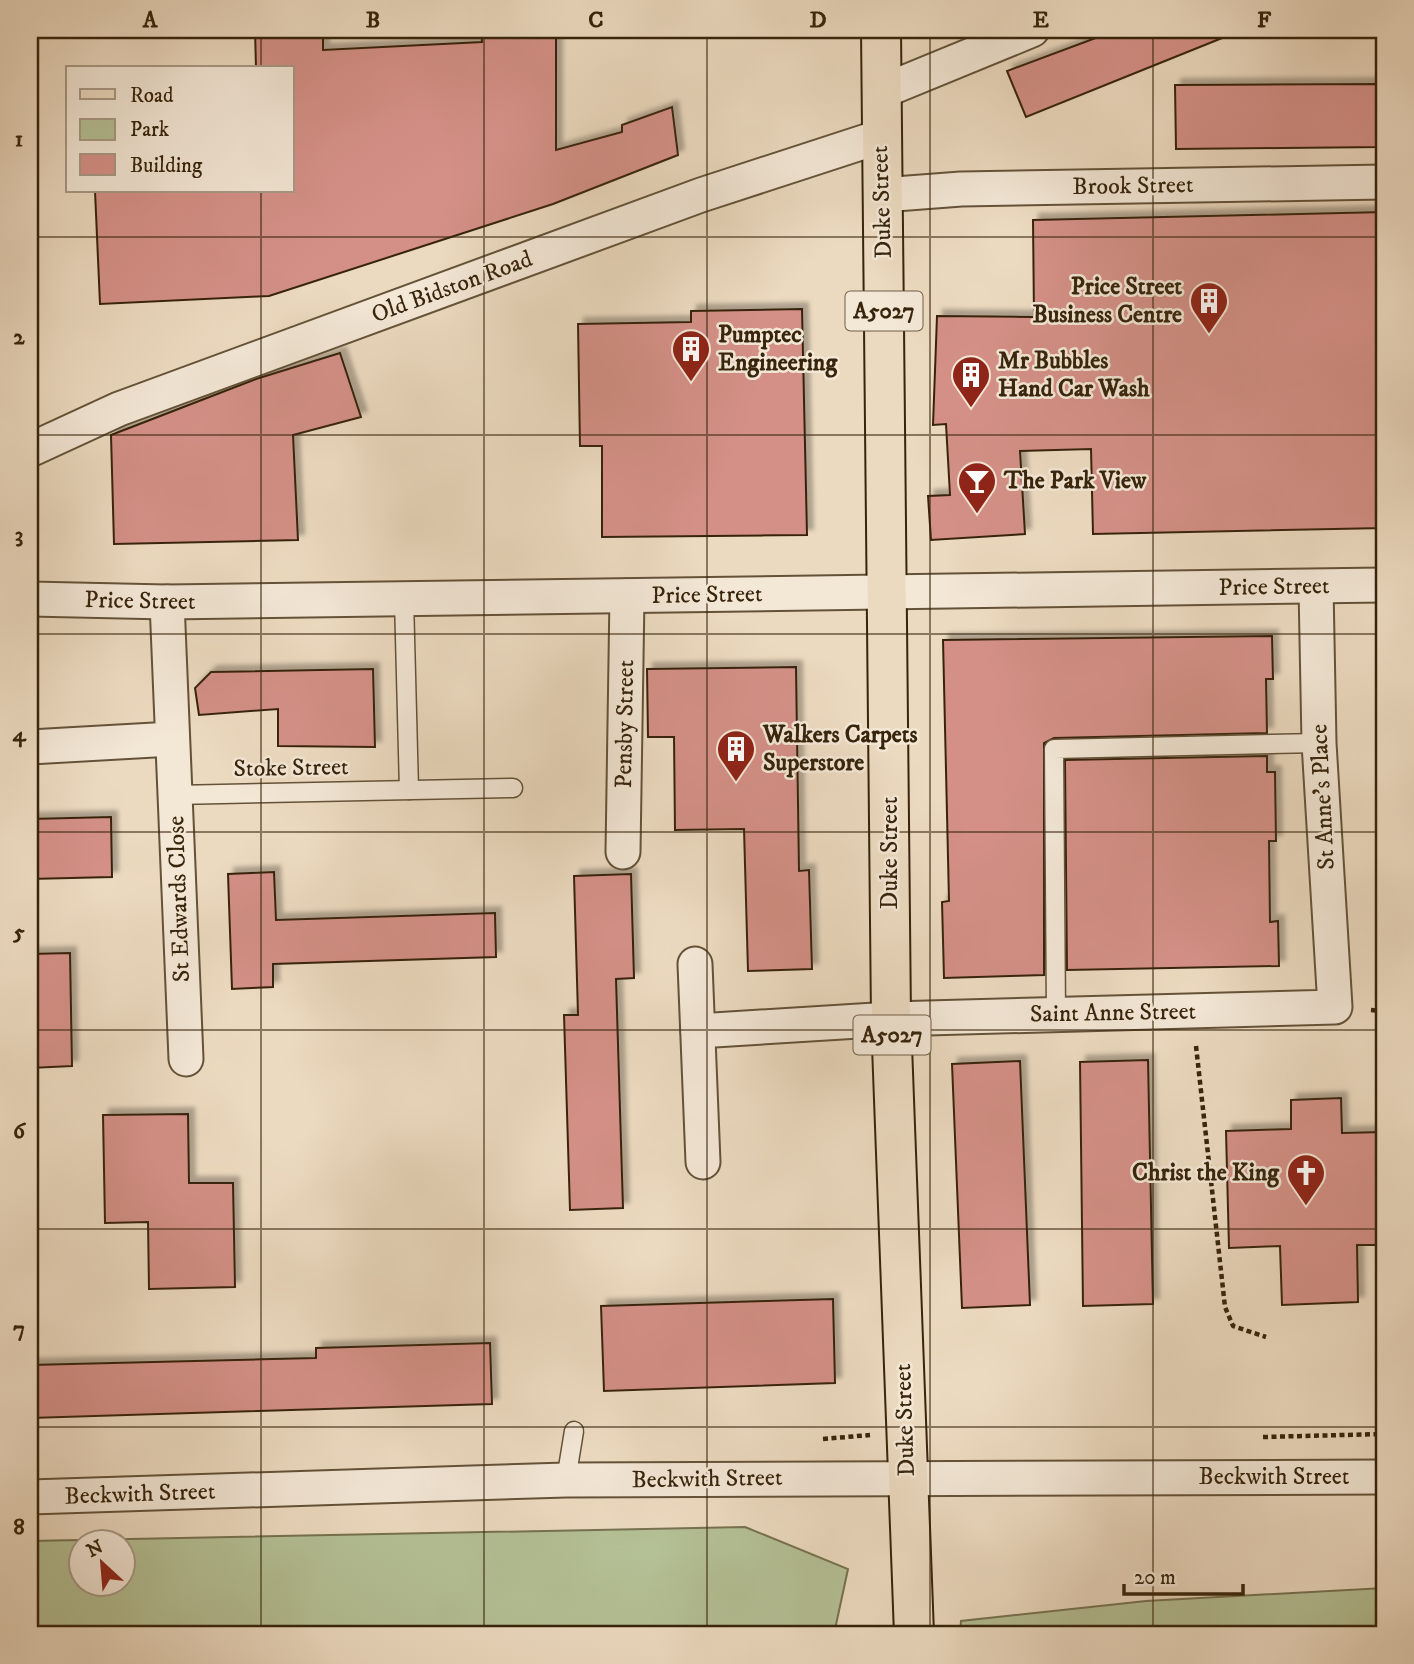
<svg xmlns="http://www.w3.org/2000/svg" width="1414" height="1664" viewBox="0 0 1414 1664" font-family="'IM FELL DW Pica',serif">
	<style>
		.green { fill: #b4c095; stroke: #767250; stroke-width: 2; fill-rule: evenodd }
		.building { fill: #d49087; stroke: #37240b; stroke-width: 2; filter: url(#shadow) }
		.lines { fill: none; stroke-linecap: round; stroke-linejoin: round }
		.service-casing { stroke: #645238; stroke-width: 21 }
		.minor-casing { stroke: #645238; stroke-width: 37 }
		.primary-casing { stroke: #37240b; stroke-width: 42 }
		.path { stroke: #37240b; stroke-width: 4.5; stroke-dasharray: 5 3.5; stroke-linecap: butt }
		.service { stroke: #f3e7d6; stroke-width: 18 }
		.minor { stroke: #f3e7d6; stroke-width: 33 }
		.primary { stroke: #ecdac0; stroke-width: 38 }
		.grid { fill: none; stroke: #37240b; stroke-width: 2; stroke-opacity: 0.55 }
		.labels { text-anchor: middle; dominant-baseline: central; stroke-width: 5; stroke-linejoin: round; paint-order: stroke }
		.shield { fill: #f3e7d6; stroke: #6f5e48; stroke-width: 2 }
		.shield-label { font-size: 23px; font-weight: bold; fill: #37240b }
		.street-label { font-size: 24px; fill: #37240b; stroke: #f3e7d6 }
		.poi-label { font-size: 24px; font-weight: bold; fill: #37240b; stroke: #f3e7d6; text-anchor: start }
		.neatline { fill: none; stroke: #37240b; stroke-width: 2.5 }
		.grid-label { font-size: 23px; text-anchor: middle; font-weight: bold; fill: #37240b }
	</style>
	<defs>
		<filter id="shadow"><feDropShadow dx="6" dy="-6" stdDeviation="2" flood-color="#0004"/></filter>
	</defs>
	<rect width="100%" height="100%" fill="#ecdac0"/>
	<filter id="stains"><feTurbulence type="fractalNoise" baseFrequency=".00286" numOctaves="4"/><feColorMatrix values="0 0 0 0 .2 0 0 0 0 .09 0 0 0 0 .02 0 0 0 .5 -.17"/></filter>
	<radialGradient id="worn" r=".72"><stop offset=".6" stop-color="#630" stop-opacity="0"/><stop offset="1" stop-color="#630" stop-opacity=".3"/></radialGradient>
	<!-- green -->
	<g class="green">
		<path d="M745,1527L848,1569L834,1634H30V1541ZM80,1542H122V1584H80Z"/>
		<polygon points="1384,1588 1384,1634 960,1634 961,1621 1146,1601"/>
	</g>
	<!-- building -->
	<g class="building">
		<polygon points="255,30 323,30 323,50 482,42 481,30 556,30 556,150 622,132 622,125 672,107 678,155 553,204 269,296 100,304 95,191 292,191 292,68 256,68"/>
		<polygon points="1117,30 1237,30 1237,32 1026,117 1007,71"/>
		<polygon points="1384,84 1384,147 1176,149 1175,85"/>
		<polygon points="1384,212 1384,528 1093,534 1091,449 1020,451 1025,534 931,540 928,496 950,495 946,424 933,425 937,316 1034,317 1033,220"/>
		<polygon points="802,309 807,535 602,537 602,446 580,446 578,324 691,322 691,311"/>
		<polygon points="340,353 361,417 293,435 298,540 114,544 111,435 256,379"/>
		<polygon points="1272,636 1273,679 1266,679 1267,733 1054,738 1044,743 1044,975 944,978 942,902 949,901 943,640"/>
		<polygon points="796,667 799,871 809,870 812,969 748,971 744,829 675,830 674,737 648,737 647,669"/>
		<polygon points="373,669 375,747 278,746 278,709 199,715 195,688 211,672"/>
		<polygon points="1267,756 1267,772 1275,772 1276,841 1269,841 1270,922 1278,921 1279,966 1067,970 1065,760"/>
		<polygon points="111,817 112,877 30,879 30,819"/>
		<polygon points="274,872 276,920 495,913 496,957 273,964 273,987 232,989 228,874"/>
		<polygon points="631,874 634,978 616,979 623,1208 570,1210 564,1015 578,1015 574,876"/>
		<polygon points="70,953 72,1066 30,1068 30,954"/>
		<polygon points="1148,1060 1153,1304 1083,1306 1080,1062"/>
		<polygon points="1020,1061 1030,1305 962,1308 952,1064"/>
		<polygon points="1341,1098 1342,1133 1383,1132 1384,1245 1357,1245 1358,1302 1282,1305 1280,1246 1229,1248 1226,1131 1291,1129 1291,1100"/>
		<polygon points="188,1114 189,1183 233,1183 235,1287 149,1289 148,1222 105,1223 103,1115"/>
		<polygon points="833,1299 835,1383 604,1391 601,1306"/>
		<polygon points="490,1343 492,1404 30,1418 30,1365 316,1358 316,1348"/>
	</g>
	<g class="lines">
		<defs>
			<g id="service">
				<polyline points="404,599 409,790"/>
				<polyline points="175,795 513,788"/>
				<polyline points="1056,1015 1054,749 1319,743"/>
				<polyline points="566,1480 574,1431"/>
			</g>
			<g id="minor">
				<polyline points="881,92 1032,30"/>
				<polyline points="882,195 961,189 1384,182"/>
				<polyline points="30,450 119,409 701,195 879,137"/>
				<polyline points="30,599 167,602 1384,585"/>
				<polyline points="167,602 186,1059"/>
				<polyline points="30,747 172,739"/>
				<polyline points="623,852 627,596"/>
				<polyline points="695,964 703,1162"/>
				<polyline points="698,1031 891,1019 1335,1007 1319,743 1316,587"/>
				<polyline points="30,1497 566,1480 1384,1477"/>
			</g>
			<polyline id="primary" points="881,30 891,1019 914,1634"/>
		</defs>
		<!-- service casing -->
		<use href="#service" class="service-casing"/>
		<!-- minor casing -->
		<use href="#minor" class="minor-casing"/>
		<!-- primary casing -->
		<use href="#primary" class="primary-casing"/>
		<!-- path -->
		<g class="path">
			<polyline points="1371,1010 1384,1011"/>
			<polyline points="1196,1046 1225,1307 1233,1326 1266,1337"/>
			<polyline points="1263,1437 1384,1434"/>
			<polyline points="823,1439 870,1435"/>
		</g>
		<!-- service -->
		<use href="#service" class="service"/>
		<!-- minor -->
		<use href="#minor" class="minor"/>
		<!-- primary -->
		<use href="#primary" class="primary"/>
	</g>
	<!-- grid -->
	<path class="grid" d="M261,30V68M484,30V1634M707,30V1634M930,30V1634M1153,30V1634M261,191V1634M30,237H1384M30,435H1384M30,634H1384M30,832H1384M30,1030H1384M30,1229H1384M30,1427H1384"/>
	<!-- icons -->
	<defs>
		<symbol id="building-pin" viewBox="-11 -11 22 30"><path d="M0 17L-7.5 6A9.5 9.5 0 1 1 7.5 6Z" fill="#8f2418" stroke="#f3e7d6"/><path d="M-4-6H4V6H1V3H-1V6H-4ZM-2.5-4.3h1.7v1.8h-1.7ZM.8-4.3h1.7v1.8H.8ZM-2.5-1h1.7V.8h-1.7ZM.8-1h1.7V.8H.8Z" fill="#fff"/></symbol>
		<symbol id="bar-pin" viewBox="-11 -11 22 30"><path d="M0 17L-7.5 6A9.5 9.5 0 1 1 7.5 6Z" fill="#8f2418" stroke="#f3e7d6"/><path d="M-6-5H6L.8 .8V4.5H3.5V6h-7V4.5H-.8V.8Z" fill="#fff"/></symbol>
		<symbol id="church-pin" viewBox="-11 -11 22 30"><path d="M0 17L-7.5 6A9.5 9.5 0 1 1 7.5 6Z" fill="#8f2418" stroke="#f3e7d6"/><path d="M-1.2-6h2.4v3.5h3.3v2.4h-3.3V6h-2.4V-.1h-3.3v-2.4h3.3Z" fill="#fff"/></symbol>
	</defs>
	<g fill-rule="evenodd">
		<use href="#building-pin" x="1187" y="279" width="44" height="60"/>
		<use href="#building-pin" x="669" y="327" width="44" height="60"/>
		<use href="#building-pin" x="949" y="353" width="44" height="60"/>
		<use href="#bar-pin" x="955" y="459" width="44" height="60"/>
		<use href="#building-pin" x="714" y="727" width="44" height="60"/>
		<use href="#church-pin" x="1284" y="1151" width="44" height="60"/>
	</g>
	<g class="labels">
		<!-- shield labels -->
		<g class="shield">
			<rect x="845.5" y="291.5" width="77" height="39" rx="5"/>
			<rect x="853.5" y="1015.5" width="77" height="39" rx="5"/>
		</g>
		<g class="shield-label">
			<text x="884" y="311">A5027</text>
			<text x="892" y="1035">A5027</text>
		</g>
		<!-- street labels -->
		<g class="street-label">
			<text transform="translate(1133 186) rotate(-1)">Brook Street</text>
			<text transform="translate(882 202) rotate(-92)">Duke Street</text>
			<text transform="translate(452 287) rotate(-20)">Old Bidston Road</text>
			<text transform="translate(1274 587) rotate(-1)">Price Street</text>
			<text transform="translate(707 595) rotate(-1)">Price Street</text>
			<text transform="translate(140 601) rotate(1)">Price Street</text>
			<text transform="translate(625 724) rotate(-89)">Pensby Street</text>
			<text transform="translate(291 768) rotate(-1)">Stoke Street</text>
			<text transform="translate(1323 797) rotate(-93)">St Anne's Place</text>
			<text transform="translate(890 853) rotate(-90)">Duke Street</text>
			<text transform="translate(179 899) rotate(-92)">St Edwards Close</text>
			<text transform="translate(1113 1013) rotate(-1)">Saint Anne Street</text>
			<text transform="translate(905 1420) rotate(-92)">Duke Street</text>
			<text x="1274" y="1477">Beckwith Street</text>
			<text transform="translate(707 1479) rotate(-1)">Beckwith Street</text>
			<text transform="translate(140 1494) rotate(-2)">Beckwith Street</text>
		</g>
		<!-- poi labels -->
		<g class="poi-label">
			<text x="1182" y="287" text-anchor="end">Price Street<tspan x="1182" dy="28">Business Centre</tspan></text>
			<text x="718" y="335">Pumptec<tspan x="718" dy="28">Engineering</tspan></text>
			<text x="998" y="361">Mr Bubbles<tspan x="998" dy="28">Hand Car Wash</tspan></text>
			<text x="1004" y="481">The Park View</text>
			<text x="763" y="735">Walkers Carpets<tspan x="763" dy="28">Superstore</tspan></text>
			<text x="1279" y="1173" text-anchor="end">Christ the King</text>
		</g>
	</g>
	<!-- margin -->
	<rect width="1414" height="1664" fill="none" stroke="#ecdac0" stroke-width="77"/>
	<!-- legend -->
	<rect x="66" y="66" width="228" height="126" fill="#f3e7d6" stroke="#a89985" stroke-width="2"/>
	<rect x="80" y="89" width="35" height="10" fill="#ecdac0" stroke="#a89985" stroke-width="2"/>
	<text x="130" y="102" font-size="21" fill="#37240b">Road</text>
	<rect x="80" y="119" width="35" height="21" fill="#b4c095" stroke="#a89985" stroke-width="2"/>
	<text x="130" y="136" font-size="21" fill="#37240b">Park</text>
	<rect x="80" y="154" width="35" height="21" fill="#d49087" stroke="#a89985" stroke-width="2"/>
	<text x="130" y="172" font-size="21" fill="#37240b">Building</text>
	<!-- north arrow -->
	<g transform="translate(102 1563) rotate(334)"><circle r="33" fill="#f3e7d6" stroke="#a89985" stroke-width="2"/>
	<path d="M0-5L12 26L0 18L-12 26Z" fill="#8f2418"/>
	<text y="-10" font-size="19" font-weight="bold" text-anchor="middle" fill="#37240b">N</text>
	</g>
	<!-- scale -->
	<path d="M1124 1584v10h119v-10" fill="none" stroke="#37240b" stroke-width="3.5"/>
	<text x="1134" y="1584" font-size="21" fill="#37240b" stroke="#f3e7d6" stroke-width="5" paint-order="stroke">20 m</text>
	<rect x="38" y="38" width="1338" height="1588" class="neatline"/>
	<g class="grid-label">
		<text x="150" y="27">A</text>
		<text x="373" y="27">B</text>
		<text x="596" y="27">C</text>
		<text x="818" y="27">D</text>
		<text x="1041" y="27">E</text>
		<text x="1264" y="27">F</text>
		<text x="19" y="146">1</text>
		<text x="19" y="344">2</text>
		<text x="19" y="542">3</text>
		<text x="19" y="741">4</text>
		<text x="19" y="939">5</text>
		<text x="19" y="1138">6</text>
		<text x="19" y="1336">7</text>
		<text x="19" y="1534">8</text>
	</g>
	<rect width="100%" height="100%" filter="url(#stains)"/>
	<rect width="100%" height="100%" fill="url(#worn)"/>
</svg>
